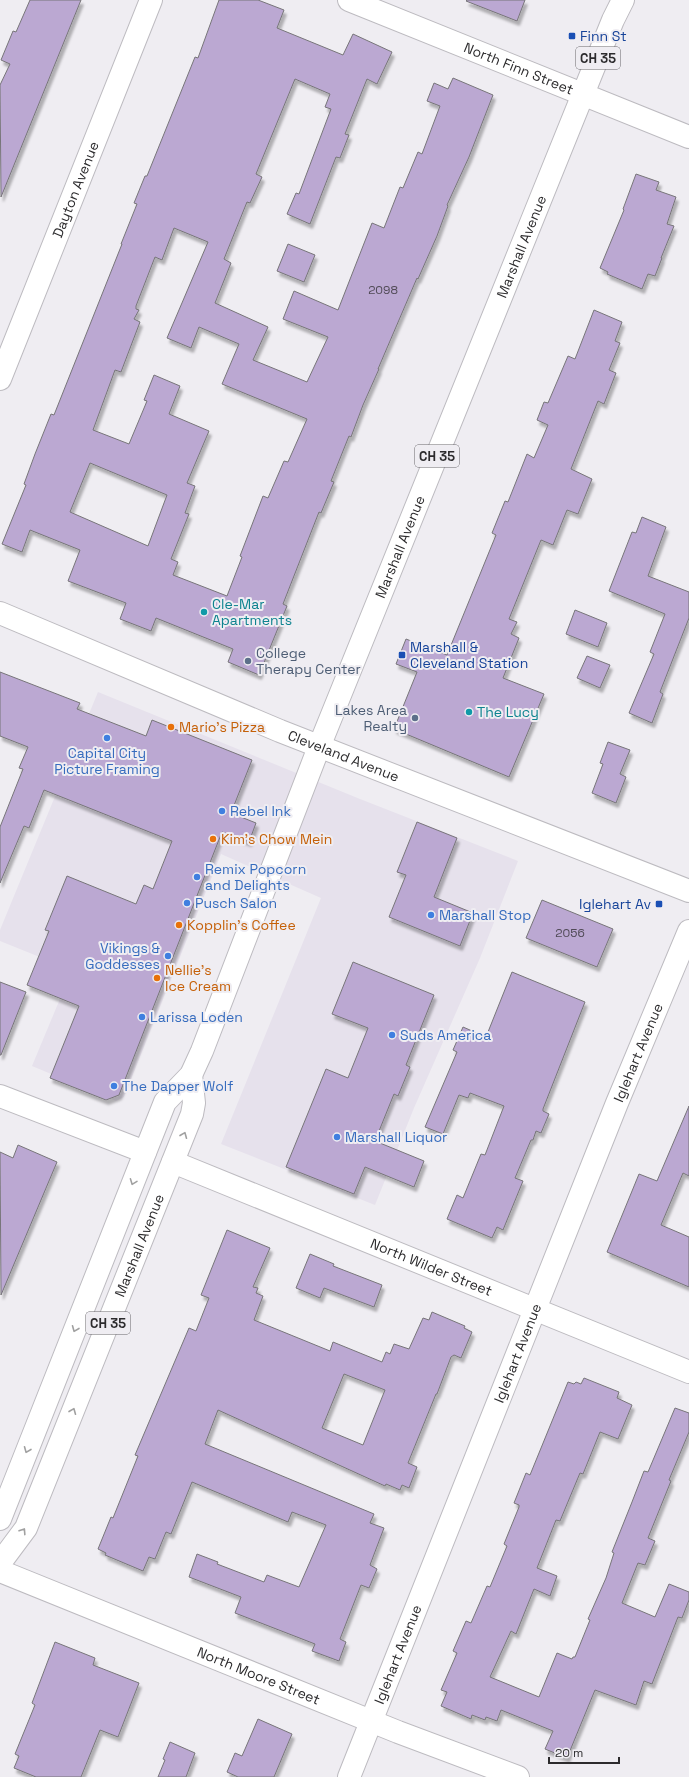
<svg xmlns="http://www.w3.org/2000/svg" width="689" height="1777" viewBox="0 0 689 1777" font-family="'Space Grotesk',sans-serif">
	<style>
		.built { fill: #e6e1ec }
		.building { fill: #bba8d2; stroke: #777579; fill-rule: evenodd; filter: url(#shadow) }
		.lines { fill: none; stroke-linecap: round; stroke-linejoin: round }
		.minor-casing { stroke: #bdbbc0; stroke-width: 24 }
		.major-casing { stroke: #bdbbc0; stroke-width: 24 }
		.minor { stroke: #fff; stroke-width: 22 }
		.major { stroke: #fff; stroke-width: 22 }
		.oneway { stroke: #a0a0a0 }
		.transit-dot { fill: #1a4fb4; stroke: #efedf2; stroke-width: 1.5 }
		.culture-dot { fill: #0f9aa8; stroke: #efedf2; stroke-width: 1.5 }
		.service-dot { fill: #5c6f8a; stroke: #efedf2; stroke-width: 1.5 }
		.food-dot { fill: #e8710a; stroke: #efedf2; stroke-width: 1.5 }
		.shop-dot { fill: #3f7fe0; stroke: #efedf2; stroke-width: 1.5 }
		.labels { text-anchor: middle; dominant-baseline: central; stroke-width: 4; stroke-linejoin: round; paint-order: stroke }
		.number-label { font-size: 12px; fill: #504a56 }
		.shield { fill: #efedf2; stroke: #666568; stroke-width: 1 }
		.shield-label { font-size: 13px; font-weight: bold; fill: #2c2b2d }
		.transit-label { font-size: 14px; fill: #164399; stroke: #efedf2; text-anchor: start }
		.street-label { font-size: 14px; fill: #2c2b2d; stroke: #efedf2 }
		.culture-label { font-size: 14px; fill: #0d838f; stroke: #efedf2; text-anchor: start }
		.service-label { font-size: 14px; fill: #4e5e75; stroke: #efedf2; text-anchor: start }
		.food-label { font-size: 14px; fill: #c56008; stroke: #efedf2; text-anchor: start }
		.shop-label { font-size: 14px; fill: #366cbe; stroke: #efedf2; text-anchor: start }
	</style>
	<defs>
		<filter id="shadow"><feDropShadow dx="2.5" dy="4.5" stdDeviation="1" flood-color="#0004"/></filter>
	</defs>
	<rect width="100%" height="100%" fill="#efedf2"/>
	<!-- built -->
	<polygon class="built" points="98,692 360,799 518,861 480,958 414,1108 375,1205 221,1144 321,898 221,854 124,1097 116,1101 32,1066 72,970 0,941 0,930"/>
	<!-- building -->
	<g class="building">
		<polygon points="30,0 81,0 1,197 0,85 10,64 1,60 13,31 16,32"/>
		<path d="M219,0H258L284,10L277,28L343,55L353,34L392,52L377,84L367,79L345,134L349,135L340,158L336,157L310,224L287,214L296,193L299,194L331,109L325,107L330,94L295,79L256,174L262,177L250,203L247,202L224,259L231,263L215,303L268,327L253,360L307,382L328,337L283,319L294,291L338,310L372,223L384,228L400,187L403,188L418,152L422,154L440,106L427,101L434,83L448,89L453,78L493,95L469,157L447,205L448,206L437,236L418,279L417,278L378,369H379L363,405L351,437L349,436L331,481L334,482L321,513L319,512L283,604L287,606L259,675L228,662L233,649L156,618L151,631L120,619L126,603L68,581L80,550L30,530L22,552L2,544L26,485L24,484L35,454L51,414L54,415L122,244H121L137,204L134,203L145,176H147L195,57L198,58ZM174,228L208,242L167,338L191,348L199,327L239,344L222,384L307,419L288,462L284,461L268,498L263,496L240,556L242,557L227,596L173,575L178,562L171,559L189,514L185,513L195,486L187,483L209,431L169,414L180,386L154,375L144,400L147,401L129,444L93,430L115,370L121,372L140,322L134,319L139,310L136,309V306L155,257L162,260ZM90,463L167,495L148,546L70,512Z"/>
		<polygon points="467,0 525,0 517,21 466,1"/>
		<polygon points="636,174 659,182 656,190 676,197 667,224 674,226 661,258 662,258 655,276 648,274 642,289 607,274 608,272 600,268 624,210 623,209"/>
		<polygon points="288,244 315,255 304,282 277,271"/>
		<polygon points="594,310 622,322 615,341 620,343 609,370 616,373 604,404 598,401 571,469 592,479 578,514 567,510 553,545 541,540 509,619 517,622 511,634 519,638 503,678 544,694 509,777 394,729 417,672 396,664 406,639 447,655 496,535 492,533 505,501 508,502 527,454 534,458 548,425 537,420 544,402 548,403 568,356 575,359"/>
		<polygon points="642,517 666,527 648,576 689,592 689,618 660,692 663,694 652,723 629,713 654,654 650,652 665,614 609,591 632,532 636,533"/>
		<polygon points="575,610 607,623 598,647 566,634"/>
		<polygon points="587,656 610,665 600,688 577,678"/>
		<polygon points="0,672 80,703 77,709 146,736 152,720 252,760 231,813 256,823 249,842 222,832 119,1095 106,1100 50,1078 79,1006 27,985 49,931 45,930 67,876 136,904 144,885 153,889 172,841 44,790 29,828 24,826 0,883 0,827 23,769 19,768 28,747 0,736"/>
		<polygon points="608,742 630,750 620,774 626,777 616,803 592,793 603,764 600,763"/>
		<polygon points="417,822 457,838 434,897 473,913 460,946 389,917 406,875 397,872"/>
		<polygon points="542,900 613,929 597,967 526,938"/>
		<polygon points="353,962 434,995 406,1065 410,1067 398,1096 394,1094 375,1141 424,1161 414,1187 365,1167 354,1194 286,1167 326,1069 348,1078 368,1028 332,1014"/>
		<polygon points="512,972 585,1002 543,1109 543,1111 549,1114 541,1133 536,1131 533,1140 531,1140 515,1178 523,1181 503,1230 497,1227 492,1238 447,1219 457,1195 463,1198 481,1154 485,1155 504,1106 470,1093 468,1098 459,1095 443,1134 425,1127 457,1052 453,1050 463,1027 486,1037"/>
		<polygon points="0,982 26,992 1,1055 0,1055"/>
		<polygon points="689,1106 689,1176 683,1173 661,1225 689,1237 689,1287 607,1252 639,1174 657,1181"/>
		<polygon points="18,1145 57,1162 1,1295 0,1152 13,1158"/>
		<path d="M227,1230L270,1248L253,1287L258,1288L256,1293L263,1296L254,1320L330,1351L333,1342L382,1362L386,1352L390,1354L394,1344L409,1349L423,1318L429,1320L432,1312L465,1326L464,1328L472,1332L461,1358L454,1355L451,1357L437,1394H436L408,1463L417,1467L409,1488L402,1485L400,1490L386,1484L385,1486L218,1410L205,1444L374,1514L370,1523L384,1528L370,1565L377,1569L369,1588L361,1585L340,1639L346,1642L339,1661L312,1651L315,1644L235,1613L241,1597L189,1577L197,1554L218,1562L217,1564L264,1582L267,1575L299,1587L326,1525L292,1512L288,1522L192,1482L171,1534L166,1532L155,1559L149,1557L143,1571L105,1555L106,1553L98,1549L111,1517L113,1518L138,1456L135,1455L189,1328L196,1331L209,1298L201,1295ZM344,1374L385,1390L363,1445L322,1428Z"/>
		<polygon points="310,1254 334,1264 333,1266 382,1285 374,1307 324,1288 320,1298 296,1288"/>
		<polygon points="584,1378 619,1392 617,1398 632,1405 618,1439 600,1432 583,1474 580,1473 560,1521 556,1520 537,1568 557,1576 550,1596 534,1589 516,1634 511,1631 490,1677 539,1697 557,1653 572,1659 573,1657 575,1657 590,1620 588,1619 606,1578 614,1553 612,1552 632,1502 644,1471 648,1472 675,1408 689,1413 689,1432 669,1480 671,1481 648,1538 655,1541 645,1565 638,1563 622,1603 655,1617 669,1584 689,1592 689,1600 682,1618 678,1617 652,1684 644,1681 636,1705 595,1690 567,1758 545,1749 553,1731 501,1710 497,1721 486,1717 485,1720 472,1715 471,1719 441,1706 447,1692 441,1690 457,1653 453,1651 466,1621 471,1623 487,1586 490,1587 507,1546 504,1544 519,1507 519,1505 514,1503 526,1473 530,1475 568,1382 574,1384 576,1382 581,1384"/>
		<polygon points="55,1642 95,1658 93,1665 139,1683 118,1737 100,1730 81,1777 36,1777 14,1768 19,1756 15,1754 35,1705 32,1703"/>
		<polygon points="258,1719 292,1734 274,1777 238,1777 227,1772 235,1753 242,1756"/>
		<polygon points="170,1742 195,1753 186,1777 158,1777 165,1760 163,1759"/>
	</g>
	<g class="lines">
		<defs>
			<g id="minor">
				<path id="s1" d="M349,0L689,137"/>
				<path id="s2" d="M0,379L151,0"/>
				<path id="s3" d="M0,613L280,731L689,891"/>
				<polyline points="0,1096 145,1152"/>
				<path id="s4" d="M173,1162L689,1372"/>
				<path id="s5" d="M0,1571L398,1732L518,1777"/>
				<path id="s6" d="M349,1777L617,1103L689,931"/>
			</g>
			<g id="major">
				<path id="s7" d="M0,1519L165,1102L191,1075L202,1051L319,747L613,20L623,0"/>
				<path id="s8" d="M0,1563L26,1528L192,1114L194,1103L191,1075"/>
			</g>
		</defs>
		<!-- minor casing -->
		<use href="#minor" class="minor-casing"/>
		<!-- major casing -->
		<use href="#major" class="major-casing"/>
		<!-- minor -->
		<use href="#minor" class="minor"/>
		<!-- major -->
		<use href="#major" class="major"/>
	</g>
	<!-- one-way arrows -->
	<defs><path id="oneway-chevron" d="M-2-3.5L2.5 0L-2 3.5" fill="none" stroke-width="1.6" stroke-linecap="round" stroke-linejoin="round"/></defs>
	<g class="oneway">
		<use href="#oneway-chevron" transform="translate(184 1135) rotate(-68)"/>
		<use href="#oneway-chevron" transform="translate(133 1182) rotate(111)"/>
		<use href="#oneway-chevron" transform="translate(75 1329) rotate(112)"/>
		<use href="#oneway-chevron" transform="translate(73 1411) rotate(-68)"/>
		<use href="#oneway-chevron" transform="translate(27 1450) rotate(112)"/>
		<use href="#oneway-chevron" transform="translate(23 1531) rotate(-57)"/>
	</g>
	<!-- markers -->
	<g class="transit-dot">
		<rect x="568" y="32" width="8" height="8" rx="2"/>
		<rect x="398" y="651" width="8" height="8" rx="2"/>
		<rect x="655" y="900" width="8" height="8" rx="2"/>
	</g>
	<g class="culture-dot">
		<circle cx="204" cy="612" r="4"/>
		<circle cx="469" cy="712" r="4"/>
	</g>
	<g class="service-dot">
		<circle cx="248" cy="661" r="4"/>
		<circle cx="415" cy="718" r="4"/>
	</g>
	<g class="food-dot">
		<circle cx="171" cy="727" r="4"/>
		<circle cx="213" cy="839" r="4"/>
		<circle cx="179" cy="925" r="4"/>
		<circle cx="157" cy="978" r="4"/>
	</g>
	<g class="shop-dot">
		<circle cx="107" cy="738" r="4"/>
		<circle cx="222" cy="811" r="4"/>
		<circle cx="197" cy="877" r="4"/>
		<circle cx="187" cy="903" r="4"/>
		<circle cx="431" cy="915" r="4"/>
		<circle cx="168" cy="956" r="4"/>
		<circle cx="142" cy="1017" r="4"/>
		<circle cx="392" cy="1035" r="4"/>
		<circle cx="114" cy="1086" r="4"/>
		<circle cx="337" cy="1137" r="4"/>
	</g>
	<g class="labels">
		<!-- number labels -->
		<g class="number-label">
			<text x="383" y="290">2098</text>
			<text x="570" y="933">2056</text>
		</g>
		<!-- shield labels -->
		<g class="shield">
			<rect x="576" y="47" width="44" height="22" rx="3"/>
			<rect x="415" y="445" width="44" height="22" rx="3"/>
			<rect x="86" y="1312" width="44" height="22" rx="3"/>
		</g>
		<g class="shield-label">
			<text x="598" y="58">CH 35</text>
			<text x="437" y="456">CH 35</text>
			<text x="108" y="1323">CH 35</text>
		</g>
		<!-- transit labels -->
		<g class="transit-label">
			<text x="580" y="36">Finn St</text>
			<text x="410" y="647">Marshall &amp;<tspan x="410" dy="16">Cleveland Station</tspan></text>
			<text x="651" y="904" text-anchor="end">Iglehart Av</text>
		</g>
		<!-- street labels -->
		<g class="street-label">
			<text stroke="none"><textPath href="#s1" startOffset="183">North Finn Street</textPath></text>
			<text stroke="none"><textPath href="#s2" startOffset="204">Dayton Avenue</textPath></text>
			<text stroke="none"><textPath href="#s7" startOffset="1378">Marshall Avenue</textPath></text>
			<text stroke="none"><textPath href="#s7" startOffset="1054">Marshall Avenue</textPath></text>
			<text stroke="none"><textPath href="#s3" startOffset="372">Cleveland Avenue</textPath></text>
			<text stroke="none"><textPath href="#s6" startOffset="780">Iglehart Avenue</textPath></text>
			<text stroke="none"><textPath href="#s8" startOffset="348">Marshall Avenue</textPath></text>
			<text stroke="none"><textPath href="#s4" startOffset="279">North Wilder Street</textPath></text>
			<text stroke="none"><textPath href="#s6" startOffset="456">Iglehart Avenue</textPath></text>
			<text stroke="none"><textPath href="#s6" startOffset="132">Iglehart Avenue</textPath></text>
			<text stroke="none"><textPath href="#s5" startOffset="279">North Moore Street</textPath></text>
		</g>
		<!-- culture labels -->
		<g class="culture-label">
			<text x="212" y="604">Cle-Mar<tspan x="212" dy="16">Apartments</tspan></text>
			<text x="477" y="712">The Lucy</text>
		</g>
		<!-- service labels -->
		<g class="service-label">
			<text x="256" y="653">College<tspan x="256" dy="16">Therapy Center</tspan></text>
			<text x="407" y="710" text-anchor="end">Lakes Area<tspan x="407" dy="16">Realty</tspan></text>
		</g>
		<!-- food labels -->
		<g class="food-label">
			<text x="179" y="727">Mario's Pizza</text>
			<text x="221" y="839">Kim's Chow Mein</text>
			<text x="187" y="925">Kopplin's Coffee</text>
			<text x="165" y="970">Nellie's<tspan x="165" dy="16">Ice Cream</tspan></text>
		</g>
		<!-- shop labels -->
		<g class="shop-label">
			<text x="107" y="753" text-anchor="middle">Capital City<tspan x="107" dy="16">Picture Framing</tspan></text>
			<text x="230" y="811">Rebel Ink</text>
			<text x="205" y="869">Remix Popcorn<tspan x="205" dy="16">and Delights</tspan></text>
			<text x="195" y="903">Pusch Salon</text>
			<text x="439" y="915">Marshall Stop</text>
			<text x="160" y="948" text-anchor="end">Vikings &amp;<tspan x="160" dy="16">Goddesses</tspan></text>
			<text x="150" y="1017">Larissa Loden</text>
			<text x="400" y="1035">Suds America</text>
			<text x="122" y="1086">The Dapper Wolf</text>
			<text x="345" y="1137">Marshall Liquor</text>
		</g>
	</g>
	<!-- scale -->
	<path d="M549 1757v6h70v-6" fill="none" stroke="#2c2b2d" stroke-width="2"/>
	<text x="555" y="1757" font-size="12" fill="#2c2b2d" stroke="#efedf2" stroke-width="3" paint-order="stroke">20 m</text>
</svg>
